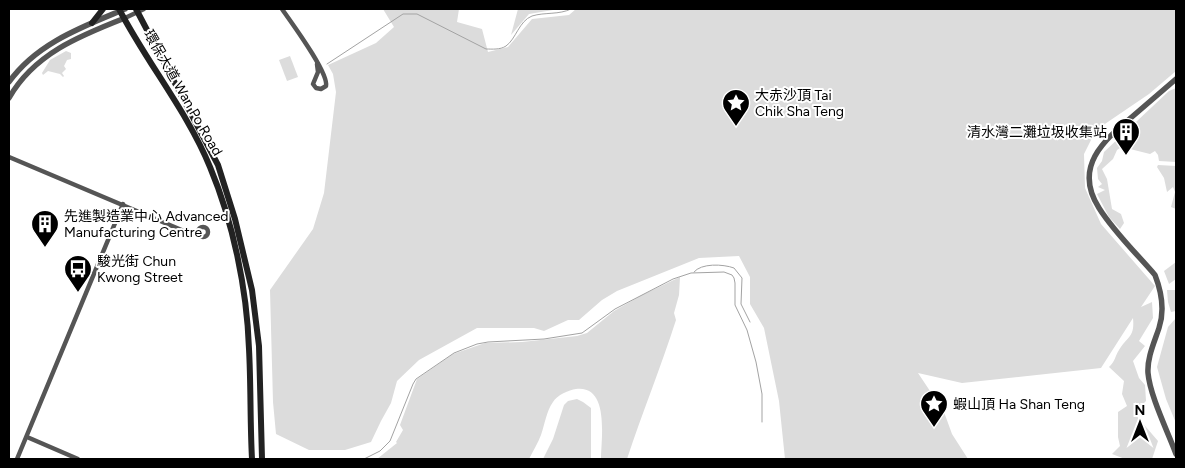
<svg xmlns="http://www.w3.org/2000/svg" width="1185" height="468" viewBox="0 0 1185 468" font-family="Figtree,'Noto Sans TC',sans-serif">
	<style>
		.green { fill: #dcdcdc }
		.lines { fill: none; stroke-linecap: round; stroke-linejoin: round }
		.stream { stroke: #a3a3a3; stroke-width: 1 }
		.minor { stroke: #555; stroke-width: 4.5 }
		.tertiary { stroke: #555; stroke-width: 5.5 }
		.secondary { stroke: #222; stroke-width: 6 }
		.labels { text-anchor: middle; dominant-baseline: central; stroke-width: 4; stroke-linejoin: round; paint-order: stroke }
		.street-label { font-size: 14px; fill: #000; stroke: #fff }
		.poi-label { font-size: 14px; fill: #000; stroke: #fff; text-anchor: start }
	</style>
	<rect width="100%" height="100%" fill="#fff"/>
	<!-- green -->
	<g class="green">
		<path d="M383,9H459L457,22L482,29L488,52L508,47L532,19L569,15L576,9H1176V71L1149,94L1096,130L1084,154L1085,188L1101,224L1155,286L1141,307L1152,302L1153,318L1139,341L1145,346L1133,361L1139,378L1145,385L1146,401L1134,413L1158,441L1152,459H1125L1112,454L1120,446L1118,437V412L1127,406L1122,394L1124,381L1109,367C1115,362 1115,356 1119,350C1127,336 1135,338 1133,318L1101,368L962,383L918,373L944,412L952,434L968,459H785L779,401L764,328L750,304V277L739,256L699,258L617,291L602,300L579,320H568L544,331L534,328H477L419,360L397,381L391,403L381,421L371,442L345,450H309L276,434L273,402L270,290L313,229L324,193L336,92L333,74L328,65L376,43L394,27Z"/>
		<polygon points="518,9 559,9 529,14 511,35"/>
		<polygon points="66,51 71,53 71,59 67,60 64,66 66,69 62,73 64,76 63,77 60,74 48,71 43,75 42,73 50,60"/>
		<polygon points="290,56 298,77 287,81 279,60"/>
		<polygon points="1176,88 1176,162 1159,161 1158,155 1155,151 1150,154 1130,149 1120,148 1117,150 1113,159 1102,169 1107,179 1112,209 1121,214 1124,223 1120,229 1109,217 1097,194 1105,190 1098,187 1102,184 1098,179 1097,168 1102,161 1104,152 1169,91"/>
		<polygon points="1158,165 1176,166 1176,209 1171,207 1175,192 1173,187 1167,192 1164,178 1157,167"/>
		<polygon points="1176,262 1176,279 1169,284 1164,271"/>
		<path d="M680,277L679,295L674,313L676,320C661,367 642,413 627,459H601C601,439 610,385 576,389C569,390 557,395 553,402C546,412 545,424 541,435C538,443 533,451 529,459H377L397,443L396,442L403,430L400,425L417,379L453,354L485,343L522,342L577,336L587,333L614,311L642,295Z"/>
		<polygon points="1167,290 1176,290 1176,311 1171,312 1168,302"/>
		<polygon points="1176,318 1176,423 1166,399 1157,367 1168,327"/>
		<polygon points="577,399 583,402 591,408 591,459 543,459 553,439 564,405 568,401"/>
	</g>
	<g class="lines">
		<!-- stream -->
		<g class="stream">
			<path d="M327,64L403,14H417L486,49C492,49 500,50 506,46C516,39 519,21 532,16C545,12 559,15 571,9"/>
			<path d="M694,272C701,263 723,264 734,268L742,278L741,304L750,322"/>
			<polyline points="364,459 380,451 390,441 413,384 416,379 454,353 477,344 488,342 544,339 582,333 615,309 673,279 691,273 724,272 732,275 734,278 735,283 735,305 747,330 756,362 762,394 762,422"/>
		</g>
		<!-- minor -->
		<g class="minor">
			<path d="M282,9C291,22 329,73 326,86L321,89L316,88L313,84L318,72L317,64"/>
			<polyline points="125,18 144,9"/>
			<polyline points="9,157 191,234 198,234"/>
			<circle cx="203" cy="232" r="5"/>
			<polyline points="27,437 78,459"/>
			<polyline points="17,459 123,204"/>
		</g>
		<!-- tertiary -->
		<g class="tertiary">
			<path d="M1176,79C1162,91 1147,104 1133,116C1103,141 1073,167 1099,208C1114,232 1137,254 1155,275C1162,293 1165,310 1159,328C1154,343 1147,358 1148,373C1150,396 1168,432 1176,454"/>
			<path d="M9,82C37,43 82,27 125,9"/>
			<path d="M9,98C34,54 79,36 125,18"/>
		</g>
		<!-- secondary -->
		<g class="secondary">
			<path d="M119,9C147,63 187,111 210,167C233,222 247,289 249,349C251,386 250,422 252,459"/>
			<polyline points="136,9 218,165 235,219 252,290 259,346 262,459"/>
			<polyline points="92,23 103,9"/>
		</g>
	</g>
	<!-- icons -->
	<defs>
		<symbol id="sight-pin" viewBox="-11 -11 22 30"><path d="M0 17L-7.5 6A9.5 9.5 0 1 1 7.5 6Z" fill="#000" stroke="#fff"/><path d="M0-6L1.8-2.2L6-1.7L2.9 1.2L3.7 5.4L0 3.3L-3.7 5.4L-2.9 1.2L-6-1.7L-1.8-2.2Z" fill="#fff"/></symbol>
		<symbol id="building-pin" viewBox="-11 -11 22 30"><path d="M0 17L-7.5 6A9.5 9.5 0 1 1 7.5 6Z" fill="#000" stroke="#fff"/><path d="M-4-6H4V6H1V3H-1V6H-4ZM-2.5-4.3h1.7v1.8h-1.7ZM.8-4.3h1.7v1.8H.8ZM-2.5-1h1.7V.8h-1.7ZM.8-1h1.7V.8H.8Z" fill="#fff"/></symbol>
		<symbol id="bus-pin" viewBox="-11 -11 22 30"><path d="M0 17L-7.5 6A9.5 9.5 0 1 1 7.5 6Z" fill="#000" stroke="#fff"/><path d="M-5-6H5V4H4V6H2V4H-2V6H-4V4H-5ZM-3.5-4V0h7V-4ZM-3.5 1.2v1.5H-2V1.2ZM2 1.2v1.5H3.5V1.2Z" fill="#fff"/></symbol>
	</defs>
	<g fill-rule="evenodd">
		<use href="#sight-pin" x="720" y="87" width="32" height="43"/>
		<use href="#building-pin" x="1110" y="116" width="32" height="43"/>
		<use href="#building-pin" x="29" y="208" width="32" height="43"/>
		<use href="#bus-pin" x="62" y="253" width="32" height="43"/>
		<use href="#sight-pin" x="918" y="388" width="32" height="43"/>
	</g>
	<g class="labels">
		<!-- street labels -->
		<g class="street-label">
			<text transform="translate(183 93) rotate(60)">環保大道 Wan Po Road</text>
		</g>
		<!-- poi labels -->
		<g class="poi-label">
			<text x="755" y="95">大赤沙頂 Tai<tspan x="755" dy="16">Chik Sha Teng</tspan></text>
			<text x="1107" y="132" text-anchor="end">清水灣二灘垃圾收集站</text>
			<text x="64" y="216">先進製造業中心 Advanced<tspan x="64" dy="16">Manufacturing Centre</tspan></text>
			<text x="97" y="261">駿光街 Chun<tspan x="97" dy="16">Kwong Street</tspan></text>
			<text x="953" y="404">蝦山頂 Ha Shan Teng</text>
		</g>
	</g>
	<!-- border -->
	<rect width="1185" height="468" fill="none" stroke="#000000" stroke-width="20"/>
	<!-- north arrow -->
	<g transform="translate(1140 423)" stroke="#ffffff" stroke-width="4" paint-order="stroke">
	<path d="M0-4L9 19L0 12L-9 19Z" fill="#000000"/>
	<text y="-8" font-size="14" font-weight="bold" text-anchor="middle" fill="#000000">N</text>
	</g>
</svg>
